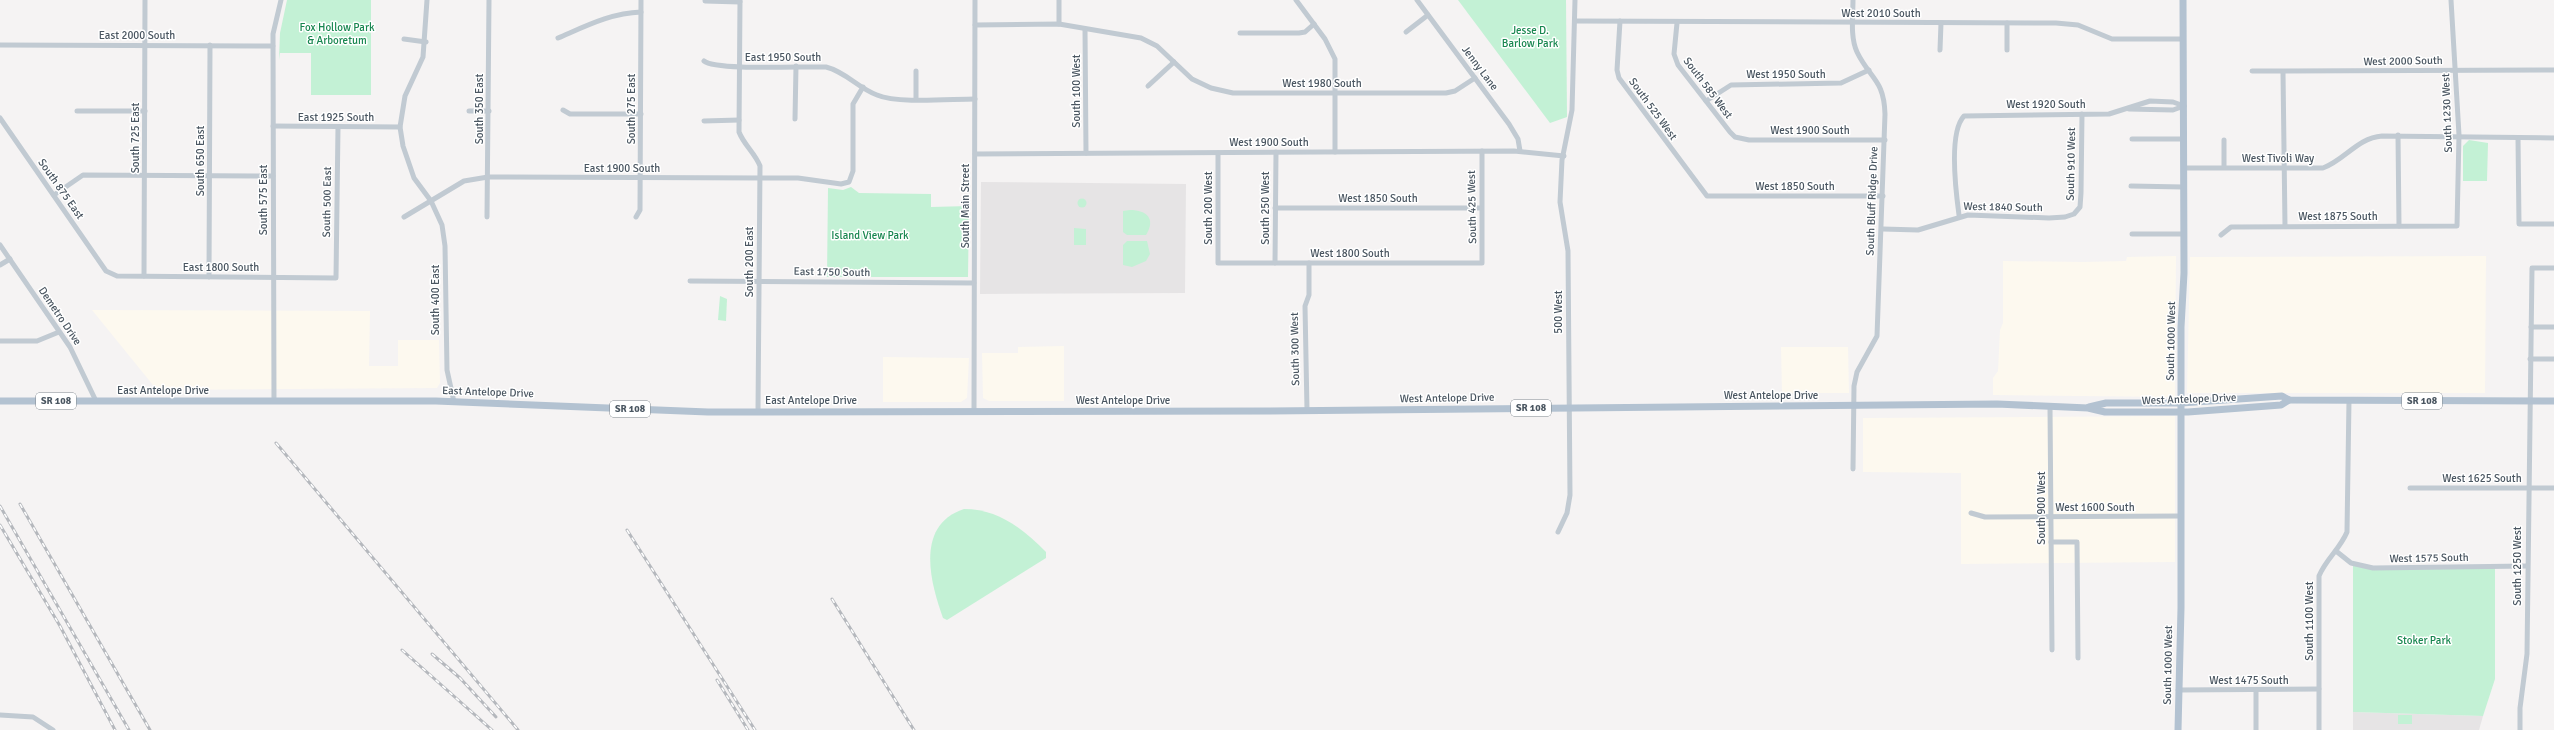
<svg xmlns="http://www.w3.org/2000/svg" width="2554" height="730" viewBox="0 0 2554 730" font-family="Signika,sans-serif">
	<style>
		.commercial { fill: #fdf9ef }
		.education { fill: #e6e4e5 }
		.green { fill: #c3f1d5 }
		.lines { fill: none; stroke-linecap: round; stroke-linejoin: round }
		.minor { stroke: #c1cad2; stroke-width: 5 }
		.major { stroke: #b3c2d1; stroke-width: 7 }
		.rail-casing { stroke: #b5b8bd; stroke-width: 3 }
		.rail { stroke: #fff; stroke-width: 1.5; stroke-dasharray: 4.5; stroke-linecap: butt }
		.labels { text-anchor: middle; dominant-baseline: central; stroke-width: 3; stroke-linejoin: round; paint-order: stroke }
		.shield { fill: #fff; stroke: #808990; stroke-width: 1 }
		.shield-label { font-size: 10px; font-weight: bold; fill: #4a5661 }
		.street-label { font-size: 11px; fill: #4a5661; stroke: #fff }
		.park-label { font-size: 11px; fill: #17864f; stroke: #fff }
	</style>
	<rect width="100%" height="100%" fill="#f5f3f3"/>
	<!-- commercial -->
	<g class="commercial">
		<polygon points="2176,256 2175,397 1993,395 1993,378 1998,371 2000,330 2003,323 2003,261 2083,262 2126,261 2127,257"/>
		<polygon points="2486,256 2485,393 2187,393 2190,257"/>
		<polygon points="92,310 370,311 369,366 398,366 398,340 439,340 440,383 437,388 157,390"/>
		<polygon points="1064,346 1064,401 989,401 983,398 982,353 1018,353 1018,347"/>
		<polygon points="1781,347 1848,347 1849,393 1782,393"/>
		<polygon points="883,357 969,358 967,398 961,402 883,402"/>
		<polygon points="2175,416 2175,562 1961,564 1961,473 1863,472 1863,418"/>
	</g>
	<!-- education -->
	<g class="education">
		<polygon points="981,182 1186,184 1185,293 980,294"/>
		<polygon points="2353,712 2483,716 2479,730 2353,730"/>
	</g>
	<!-- green -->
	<g class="green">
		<polygon points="287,0 371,0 371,95 311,95 311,53 280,53 279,60 280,33"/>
		<polygon points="1458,0 1566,0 1567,117 1550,123"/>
		<polygon points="2469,140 2488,143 2487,181 2463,181 2463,146"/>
		<polygon points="851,187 859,193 931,194 931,207 969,206 968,277 827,277 828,188 843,190"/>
		<circle cx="1082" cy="203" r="4.5"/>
		<path d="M1130,210C1147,210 1156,219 1146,235H1127L1123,232V211Z"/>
		<polygon points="1074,228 1086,229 1086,245 1074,245"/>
		<polygon points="1127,241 1147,241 1150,254 1146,261 1132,267 1123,265 1123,245"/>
		<polygon points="720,296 727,299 726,321 718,320"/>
		<path d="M964,509C998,509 1022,528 1046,552V558L947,620L943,618C930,582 915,525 964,509Z"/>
		<polygon points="2353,565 2365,567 2495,566 2495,679 2483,716 2353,712"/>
		<rect x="2398" y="715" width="14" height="9"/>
	</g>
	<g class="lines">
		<!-- minor -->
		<g class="minor">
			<polyline points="427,0 423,57 405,96 400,127 403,146 414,178 431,201 442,225 445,246 447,370 454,402"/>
			<path d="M740,0L739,132C744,145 755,153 760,166L758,411"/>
			<polyline points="1059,0 1059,24"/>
			<polyline points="1296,0 1325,39 1335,59 1335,152"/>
			<polyline points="1417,0 1509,124 1518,139 1520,151"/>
			<path d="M1853,0C1853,16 1850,37 1857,52C1870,79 1884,79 1885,114L1877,336L1857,372L1854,386L1853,469"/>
			<polyline points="705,1 740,2"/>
			<polyline points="1575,21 2056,23 2078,25 2112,39 2183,39"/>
			<polyline points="1620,21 1617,70 1619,78 1707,196 1883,196"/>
			<polyline points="1677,23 1674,54 1678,65 1730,132 1735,137 1749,140 1885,140"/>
			<polyline points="975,25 1059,24 1141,38 1157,46 1192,79 1211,88 1233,93 1446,93 1455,91 1475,78"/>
			<polyline points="1085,29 1086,153"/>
			<polyline points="1406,32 1428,15"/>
			<polyline points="1240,33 1299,33 1305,32 1314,24"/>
			<path d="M558,38C586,26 611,13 641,12"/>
			<polyline points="404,39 426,42"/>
			<polyline points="0,45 273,46"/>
			<polyline points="1940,50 1941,23"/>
			<polyline points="2007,50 2007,23"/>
			<path d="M704,61C716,71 805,66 826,67C846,72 858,88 877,95C898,104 950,99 975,99"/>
			<polyline points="916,71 916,99"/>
			<polyline points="2252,71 2554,70"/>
			<polyline points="2283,72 2285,226"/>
			<polyline points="1148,86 1174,62"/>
			<polyline points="1706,101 1731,85 1841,83 1869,70"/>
			<polyline points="2129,109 2173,110 2184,106"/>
			<polyline points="563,110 570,114 641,114"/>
			<polyline points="77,111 145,111"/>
			<polyline points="469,111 489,111"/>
			<polyline points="0,118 106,271 117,276 336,278 338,127"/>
			<polyline points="795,119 796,66"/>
			<polyline points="704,121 739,120"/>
			<polyline points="273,126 400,127"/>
			<polyline points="2398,135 2399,226"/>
			<polyline points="2518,138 2519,224 2554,224"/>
			<polyline points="2132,139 2184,139"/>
			<polyline points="1218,153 1218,263 1482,263 1482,151"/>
			<polyline points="975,154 1514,151 1564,156"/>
			<polyline points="2224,167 2224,140"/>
			<path d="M2184,168H2323C2345,160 2357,138 2382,136L2554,138"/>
			<polyline points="2131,186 2183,187"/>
			<polyline points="54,195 83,175 273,176"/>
			<polyline points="1275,208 1480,208"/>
			<path d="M1959,215C1956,193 1948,133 1964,116L2109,114L2150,101L2173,102L2184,106"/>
			<polyline points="404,217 464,181 488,177 798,178 841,184 849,182 853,171 853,104 863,87"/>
			<polyline points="487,217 489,0"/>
			<polyline points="636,217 640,210 641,0"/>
			<polyline points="1883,229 1918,230 1968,215 2049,218 2065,217 2074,214 2080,207 2081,193 2082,114"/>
			<polyline points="2132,234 2183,234"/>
			<polyline points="2221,235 2231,227 2457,226 2459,135 2451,0"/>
			<polyline points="0,245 70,347 96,401"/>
			<polyline points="1275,263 1276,152"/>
			<polyline points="0,265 10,259"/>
			<polyline points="144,276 145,0"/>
			<polyline points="209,277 210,45"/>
			<polyline points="690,281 974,283"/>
			<polyline points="2531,327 2554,327"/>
			<polyline points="0,341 37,341 59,332"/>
			<polyline points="2530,359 2554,359"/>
			<polyline points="274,401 273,34 281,0"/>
			<polyline points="2050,407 2052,650"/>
			<polyline points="1307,410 1305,306 1309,295 1309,263"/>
			<polyline points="974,412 975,0"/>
			<polyline points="2410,488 2554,488"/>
			<polyline points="1971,513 1985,517 2181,516"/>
			<polyline points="1558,532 1567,513 1570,495 1568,251 1560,202 1562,160 1572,110 1575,0"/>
			<polyline points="2051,542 2077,542 2078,658"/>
			<polyline points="2336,551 2351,563 2373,568 2527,566"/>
			<polyline points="2178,690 2319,689"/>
			<polyline points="0,715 33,717 53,730"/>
			<polyline points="2256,730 2256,690"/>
			<path d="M2319,730V576C2326,559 2340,549 2347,532L2349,400"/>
			<polyline points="2520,730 2520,708 2527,654 2532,268 2554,268"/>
		</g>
		<!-- major -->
		<g class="major">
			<polyline points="0,401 436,401 708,412 1266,411 1997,404 2088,408 2105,412 2188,412 2281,405 2289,400"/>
			<polyline points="2089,407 2106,403 2181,403 2282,396 2289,400 2554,401"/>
			<polyline points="2178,730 2181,608 2181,327 2184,273 2183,0"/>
		</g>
		<defs>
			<g id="rail">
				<polyline points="276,443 518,730"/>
				<polyline points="20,504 150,730"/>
				<polyline points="0,506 129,730"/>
				<polyline points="0,525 60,626 115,730"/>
				<polyline points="627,530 755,730"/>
				<polyline points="832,599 914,730"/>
				<polyline points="402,650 492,730"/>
				<polyline points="432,654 460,678 496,717"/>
				<polyline points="717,680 748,730"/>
			</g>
		</defs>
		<!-- rail casing -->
		<use href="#rail" class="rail-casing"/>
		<!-- rail -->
		<use href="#rail" class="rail"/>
	</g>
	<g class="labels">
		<!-- shield labels -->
		<g class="shield">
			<rect x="36" y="393" width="40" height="16" rx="3"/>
			<rect x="2402" y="393" width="40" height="16" rx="3"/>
			<rect x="1511" y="400" width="40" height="16" rx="3"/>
			<rect x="610" y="401" width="40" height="16" rx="3"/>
		</g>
		<g class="shield-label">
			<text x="56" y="401">SR 108</text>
			<text x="2422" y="401">SR 108</text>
			<text x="1531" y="408">SR 108</text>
			<text x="630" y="409">SR 108</text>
		</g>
		<!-- street labels -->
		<g class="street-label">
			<text x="1881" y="13">West 2010 South</text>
			<text x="137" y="35">East 2000 South</text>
			<text x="783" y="57">East 1950 South</text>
			<text transform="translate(2403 61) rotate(-1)">West 2000 South</text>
			<text transform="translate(1480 68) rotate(53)">Jenny Lane</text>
			<text x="1786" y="74">West 1950 South</text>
			<text x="1322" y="83">West 1980 South</text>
			<text transform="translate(1708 88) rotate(53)">South 585 West</text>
			<text transform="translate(1076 91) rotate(-90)">South 100 West</text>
			<text x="2046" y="104">West 1920 South</text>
			<text transform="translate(479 109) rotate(-90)">South 350 East</text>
			<text transform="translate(631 109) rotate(-90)">South 275 East</text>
			<text transform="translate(1653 109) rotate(54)">South 525 West</text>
			<text transform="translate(2447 113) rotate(-92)">South 1230 West</text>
			<text x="336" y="117">East 1925 South</text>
			<text x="1810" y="130">West 1900 South</text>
			<text transform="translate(135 138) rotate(-90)">South 725 East</text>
			<text x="1269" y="142">West 1900 South</text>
			<text x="2278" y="158">West Tivoli Way</text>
			<text transform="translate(200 161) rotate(-90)">South 650 East</text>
			<text transform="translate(2071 164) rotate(-89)">South 910 West</text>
			<text x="622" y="168">East 1900 South</text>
			<text x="1795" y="186">West 1850 South</text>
			<text transform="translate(61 189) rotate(55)">South 875 East</text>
			<text x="1378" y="198">West 1850 South</text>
			<text transform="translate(263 200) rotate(-90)">South 575 East</text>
			<text transform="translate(1872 201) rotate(-88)">South Bluff Ridge Drive</text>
			<text transform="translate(327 202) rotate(-89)">South 500 East</text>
			<text transform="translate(965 206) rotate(-90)">South Main Street</text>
			<text transform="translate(1472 207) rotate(-91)">South 425 West</text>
			<text transform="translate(2003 207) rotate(1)">West 1840 South</text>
			<text transform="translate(1208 208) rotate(-90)">South 200 West</text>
			<text transform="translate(1265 208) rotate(-90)">South 250 West</text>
			<text x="2338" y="216">West 1875 South</text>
			<text x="1350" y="253">West 1800 South</text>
			<text transform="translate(749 262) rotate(-90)">South 200 East</text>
			<text x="221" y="267">East 1800 South</text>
			<text transform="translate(832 272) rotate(1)">East 1750 South</text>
			<text transform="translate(435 300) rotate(-90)">South 400 East</text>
			<text transform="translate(1558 312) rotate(-90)">500 West</text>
			<text transform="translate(60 316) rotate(56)">Demetro Drive</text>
			<text transform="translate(2171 341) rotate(-89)">South 1000 West</text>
			<text transform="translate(1295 349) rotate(-91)">South 300 West</text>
			<text x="163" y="390">East Antelope Drive</text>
			<text transform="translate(488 392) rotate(2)">East Antelope Drive</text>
			<text x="1771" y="395">West Antelope Drive</text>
			<text transform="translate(1447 398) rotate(-1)">West Antelope Drive</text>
			<text transform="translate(2189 399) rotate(-2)">West Antelope Drive</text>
			<text x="811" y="400">East Antelope Drive</text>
			<text x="1123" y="400">West Antelope Drive</text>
			<text x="2482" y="478">West 1625 South</text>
			<text x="2095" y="507">West 1600 South</text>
			<text transform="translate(2041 508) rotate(-90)">South 900 West</text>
			<text transform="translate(2429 558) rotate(-1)">West 1575 South</text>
			<text transform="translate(2517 566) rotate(-90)">South 1250 West</text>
			<text transform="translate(2309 621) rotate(-90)">South 1100 West</text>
			<text transform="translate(2168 665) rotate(-89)">South 1000 West</text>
			<text x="2249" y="680">West 1475 South</text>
		</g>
		<!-- park labels -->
		<g class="park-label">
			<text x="337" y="27">Fox Hollow Park<tspan x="337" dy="13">&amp; Arboretum</tspan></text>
			<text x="1530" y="30">Jesse D.<tspan x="1530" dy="13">Barlow Park</tspan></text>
			<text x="870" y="235">Island View Park</text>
			<text x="2424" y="640">Stoker Park</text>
		</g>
	</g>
</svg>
